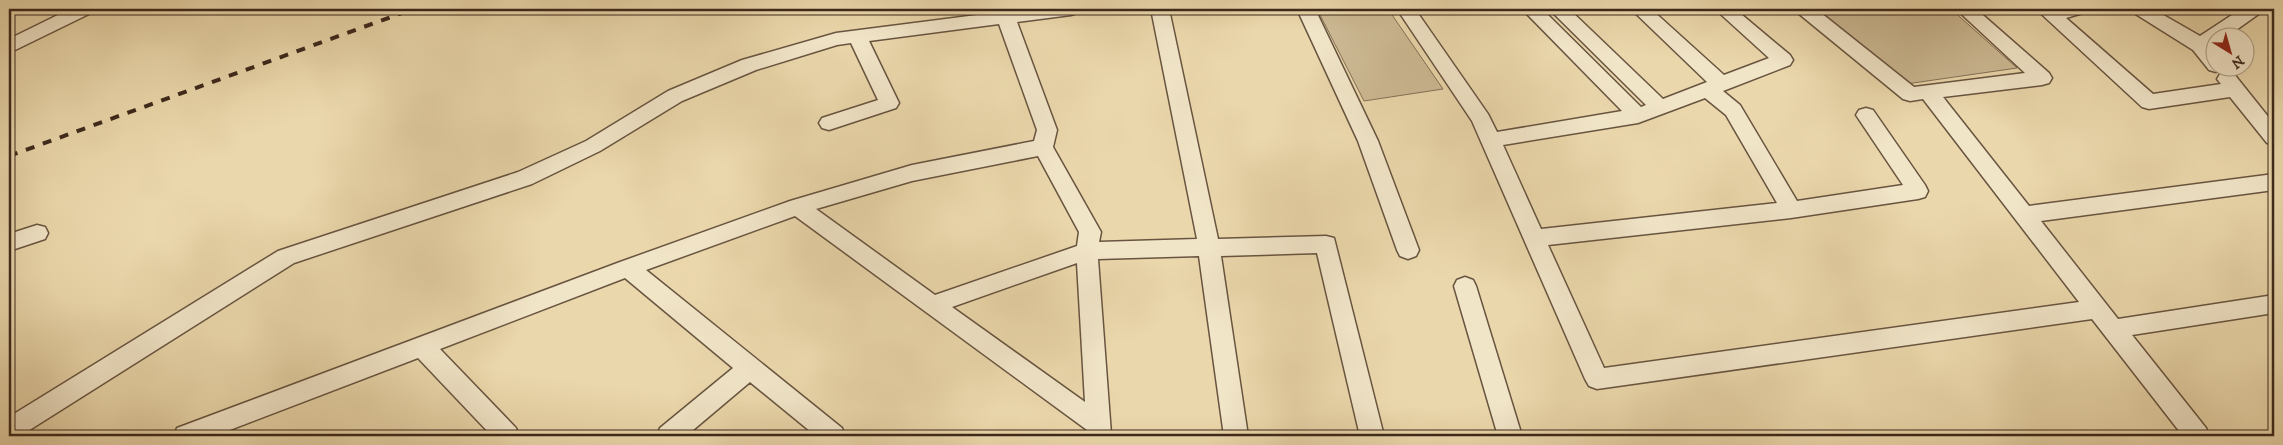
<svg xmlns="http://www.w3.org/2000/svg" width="2283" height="445" viewBox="0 0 2283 445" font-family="'IM FELL DW Pica',serif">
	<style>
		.green { fill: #ccb993; stroke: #847158 }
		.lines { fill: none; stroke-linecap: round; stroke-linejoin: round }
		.minor-casing { stroke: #685440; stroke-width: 3 }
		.minor { fill: #f1e5c8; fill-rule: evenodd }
		.rail { stroke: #3c291c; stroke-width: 4; stroke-dasharray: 9 9; stroke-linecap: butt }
	</style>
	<rect width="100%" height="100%" fill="#ead7ab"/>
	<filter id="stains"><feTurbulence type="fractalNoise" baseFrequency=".004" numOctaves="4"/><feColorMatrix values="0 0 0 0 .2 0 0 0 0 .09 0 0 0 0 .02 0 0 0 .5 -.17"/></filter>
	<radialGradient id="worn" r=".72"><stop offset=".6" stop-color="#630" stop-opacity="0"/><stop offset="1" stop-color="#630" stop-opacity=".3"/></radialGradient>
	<!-- green -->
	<g class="green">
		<polygon points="1317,9 1388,9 1443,89 1364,101"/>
		<polygon points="1813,9 1951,9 2017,68 1906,84"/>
	</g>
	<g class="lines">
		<defs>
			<g id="minor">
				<polygon points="70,9 94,9 91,13 9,53 9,39"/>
				<path d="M1024,9H1080L1077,13L1071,15L1017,22L1057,130L1053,147L1101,232L1099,242L1197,239L1151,9H1169L1218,239L1326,236L1334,238L1384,436H1360L1317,253L1221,256L1248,436H1224L1199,256L1098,259L1111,434L1110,436H1088L1087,430L795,216L646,270L842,428L845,436H816L750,382L686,436H657L660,428L733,368L625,278L440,349L516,428L519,436H492L418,358L214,436H174L177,428L620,262L790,201L912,165L1034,141L1037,130L999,24L869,41L899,103L896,108L829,130L822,128L819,123L822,118L878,100L851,43L837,45L756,70L682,101L600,151L532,184L294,263L20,436H9V417L278,251L518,172L586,141L668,91L742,60L836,33ZM1038,156L1079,232L1077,246L935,295L816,209L912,181ZM1077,263L1085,402L952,307Z"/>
				<polygon points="1297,9 1315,9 1378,141 1419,250 1416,256 1408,259 1400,256 1397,250 1358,141"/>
				<path d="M1397,9H1415L1488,114L1497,132L1622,111L1522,9H1542L1641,107L1646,105L1549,9H1569L1663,99L1707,82L1631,9H1651L1724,75L1769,58L1715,9H1735L1790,55L1793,60L1790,65L1723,91L1740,105L1797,201L1903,185L1856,115L1859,110L1866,108L1873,110L1925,185L1928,191L1925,197L1918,199L1791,218L1548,245L1604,368L2079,302L1923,99L1910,101L1903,99L1798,13L1795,9H1816L1914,87L2025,73L1956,9H1976L2049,73L2052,78L2049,83L2042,85L1943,97L2029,206L2274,174V190L2041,221L2118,319L2274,295V313L2132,335L2206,428L2209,436H2183L2092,319L1597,389L1589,386L1585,379L1472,121ZM1705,98L1726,115L1777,203L1541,229L1503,145L1638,123Z"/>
				<polygon points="2036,9 2086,9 2083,13 2066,18 2153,94 2221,84 2217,79 2220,74 2227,72 2234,74 2274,124 2274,145 2267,143 2230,97 2149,109 2142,107"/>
				<polygon points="2131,9 2153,9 2200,36 2241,9 2263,9 2260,13 2225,38 2216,38 2216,44 2211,46 2216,51 2216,68 2224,68 2216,72 2209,70 2193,50 2134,13"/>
				<polygon points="37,225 45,227 48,233 45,239 9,251 9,234"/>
				<polygon points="1465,277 1473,280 1476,286 1522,436 1498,436 1454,286 1457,280"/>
			</g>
		</defs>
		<!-- minor casing -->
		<use href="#minor" class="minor-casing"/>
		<!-- minor -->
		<use href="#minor" class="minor"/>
		<!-- rail -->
		<polyline class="rail" points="9,156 413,9"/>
	</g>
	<!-- margin -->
	<rect width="2283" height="445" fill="none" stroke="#ead7ab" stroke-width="30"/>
	<rect x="10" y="10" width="2263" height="425" fill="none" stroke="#3c291c" stroke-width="2.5"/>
	<rect x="15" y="15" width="2253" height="415" fill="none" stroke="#3c291c"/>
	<!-- north arrow -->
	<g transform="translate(2230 52) rotate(143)"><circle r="24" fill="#f1e5c8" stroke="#a99a83"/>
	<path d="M0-4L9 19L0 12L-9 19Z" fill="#8f2418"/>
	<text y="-8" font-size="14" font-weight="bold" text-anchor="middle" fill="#3c291c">N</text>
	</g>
	<rect width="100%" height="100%" filter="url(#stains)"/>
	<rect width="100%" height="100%" fill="url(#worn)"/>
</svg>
